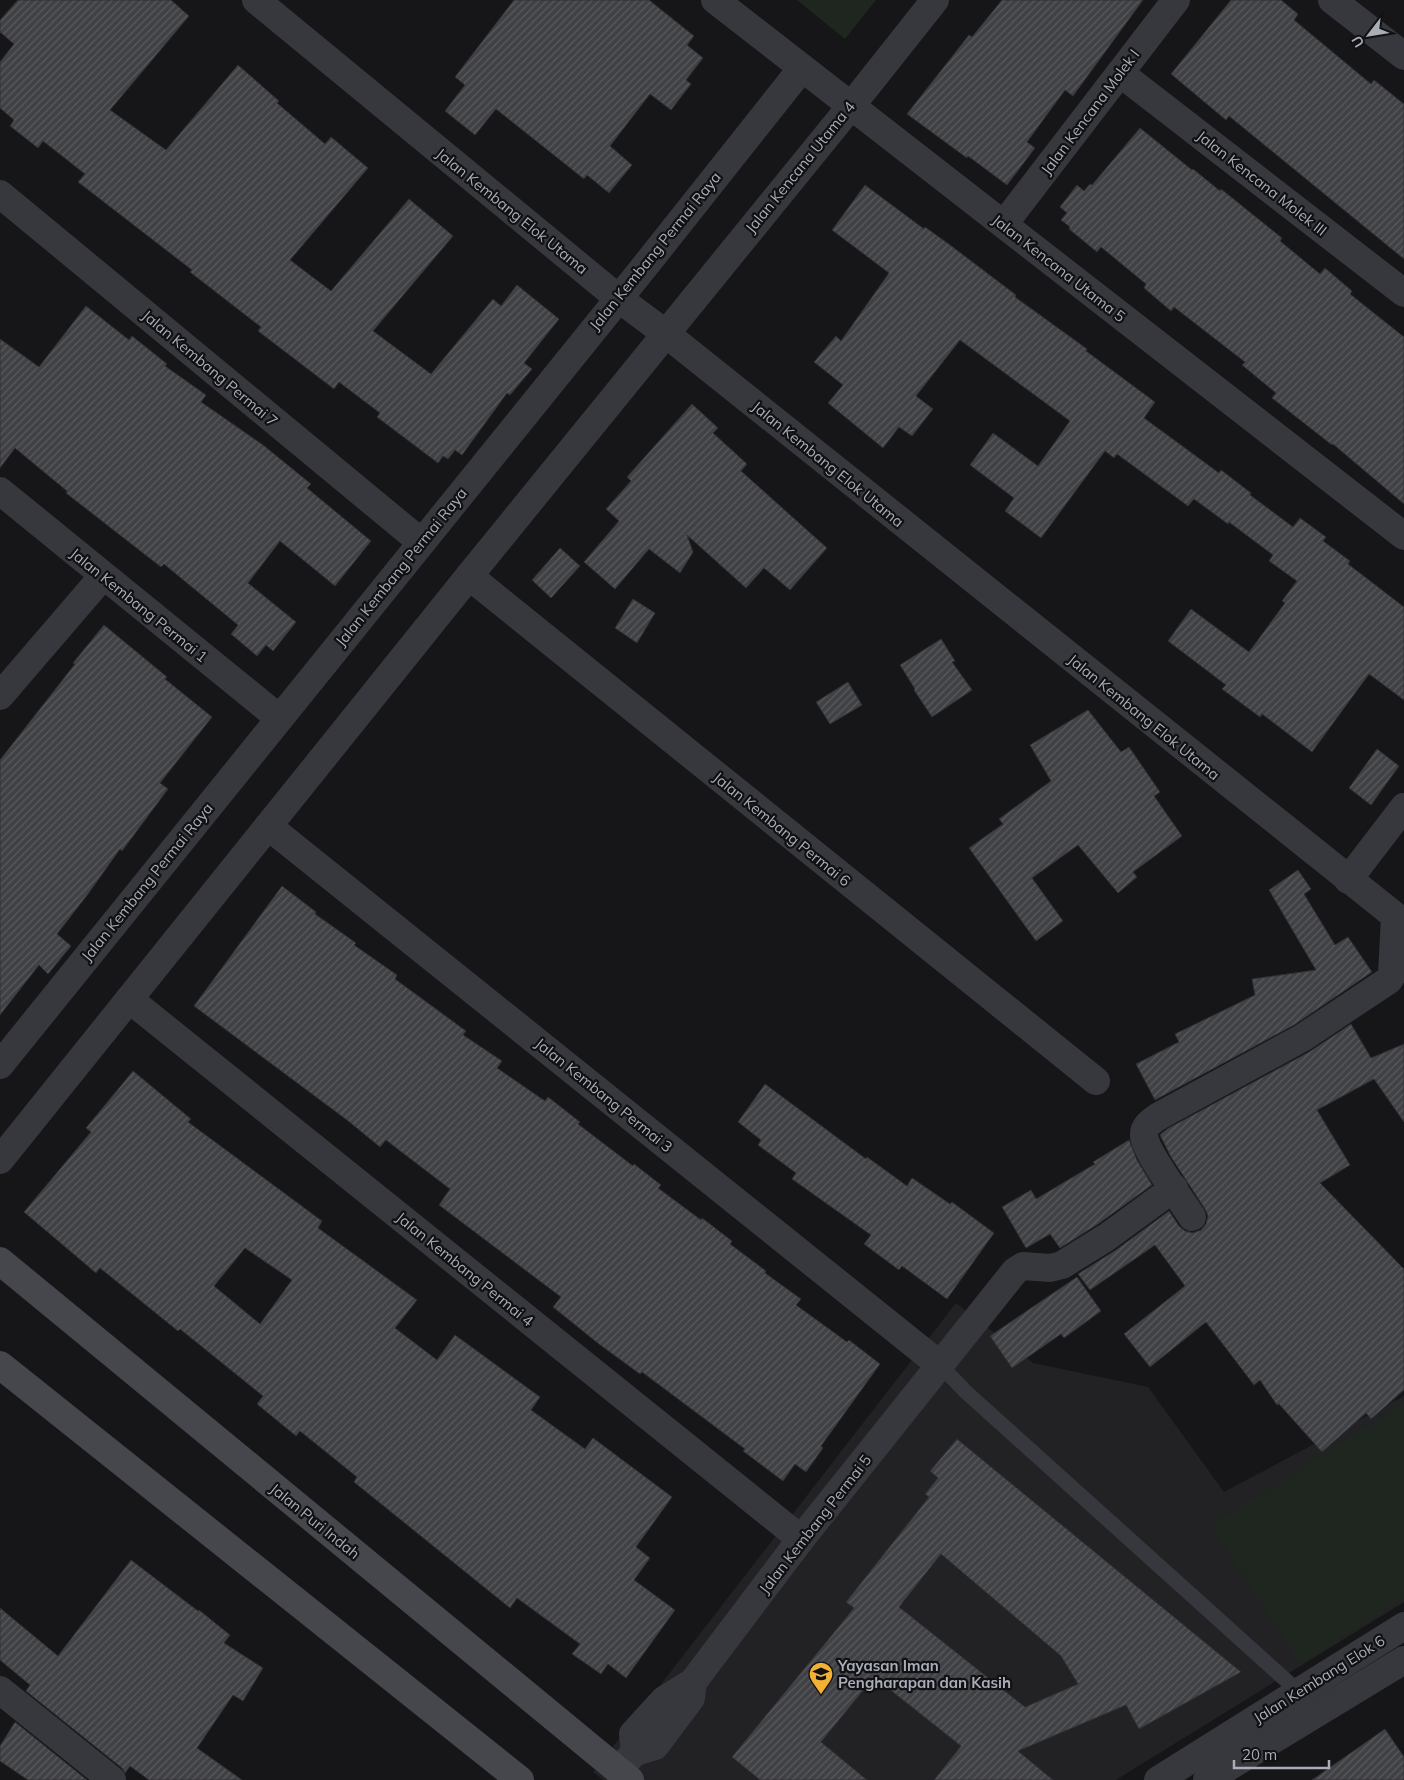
<svg xmlns="http://www.w3.org/2000/svg" width="1404" height="1780" viewBox="0 0 1404 1780" font-family="Mulish,sans-serif">
	<style>
		.built { fill: #222225 }
		.grass { fill: #1e261f }
		.building { fill: url(#building-hatch); stroke: #303034; fill-rule: evenodd }
		.lines { fill: none; stroke-linecap: round; stroke-linejoin: round }
		.lane { stroke: #37383d; stroke-width: 15 }
		.street { stroke: #37383d; stroke-width: 28 }
		.secondary { stroke: #45474d; stroke-width: 28 }
		.labels { text-anchor: middle; dominant-baseline: central; stroke-width: 4.5; stroke-linejoin: round; paint-order: stroke }
		.street-label { font-size: 15px; fill: #a8adb8; stroke: #111113 }
		.poi-label { font-size: 15px; font-weight: bold; fill: #a8adb8; stroke: #111113; text-anchor: start }
	</style>
	<defs>
		<pattern id="building-hatch" width="6" height="6" patternUnits="userSpaceOnUse" patternTransform="scale(1.25)"><rect width="6" height="6" fill="#404145"/><path d="M-1 1l2-2M0 6l6-6M5 7l2-2" fill="none" stroke="#595a5e"/></pattern>
	</defs>
	<rect width="100%" height="100%" fill="#161618"/>
	<!-- built -->
	<polygon class="built" points="956,1303 1033,1363 1148,1387 1224,1492 1404,1396 1404,1602 1116,1780 603,1780 593,1772"/>
	<!-- grass -->
	<g class="grass">
		<polygon points="797,0 876,0 845,39"/>
		<polygon points="1404,1403 1404,1598 1300,1665 1211,1525"/>
	</g>
	<!-- building -->
	<g class="building">
		<polygon points="18,0 171,0 189,16 110,110 166,150 238,65 279,101 277,103 325,144 331,137 368,168 290,260 331,291 409,199 453,236 373,331 431,374 493,299 501,306 517,285 559,319 524,363 532,369 510,395 507,393 462,455 455,450 448,459 443,456 438,463 377,417 380,413 339,382 334,389 258,331 261,327 190,272 192,270 78,182 85,174 43,141 38,148 10,126 14,120 0,108 0,62 14,44 0,32 0,20"/>
		<polygon points="514,0 649,0 694,36 687,45 703,58 686,80 691,84 671,110 650,94 610,146 632,165 609,193 587,175 584,179 496,109 475,135 445,111 465,85 455,77"/>
		<polygon points="1002,0 1143,0 1073,96 1065,90 1027,142 1035,148 1007,185 968,156 967,158 907,114 969,35 972,37"/>
		<polygon points="1231,0 1281,0 1298,14 1294,20 1371,84 1374,80 1404,104 1404,259 1229,116 1226,120 1171,74"/>
		<polygon points="1140,128 1192,170 1193,169 1220,191 1221,189 1282,238 1280,241 1320,274 1325,268 1352,291 1350,294 1404,337 1404,504 1333,444 1332,445 1272,398 1276,393 1242,365 1245,362 1174,307 1171,311 1144,288 1146,284 1101,247 1097,252 1069,229 1070,227 1061,220 1067,213 1060,207 1077,185 1084,191 1090,184 1092,185"/>
		<polygon points="865,185 924,229 925,227 950,245 1016,295 1015,297 1087,349 1086,351 1155,402 1144,418 1219,473 1221,470 1251,493 1250,495 1293,527 1300,518 1326,537 1323,541 1350,561 1348,564 1404,607 1404,700 1369,674 1312,752 1262,714 1260,717 1222,689 1226,685 1168,641 1191,609 1249,652 1285,603 1282,601 1297,581 1269,561 1273,555 1229,522 1228,524 1194,499 1188,506 1117,454 1114,458 1105,451 1041,538 1005,511 1014,498 970,465 993,433 1038,466 1070,421 960,340 916,396 933,409 912,436 899,427 883,448 828,403 843,385 814,362 836,336 841,341 889,273 832,230"/>
		<polygon points="86,306 129,340 132,336 167,364 165,366 206,395 201,402 263,445 311,484 307,488 371,541 335,586 280,541 248,583 296,622 273,651 266,645 257,656 231,634 238,625 164,564 161,567 66,493 67,491 15,448 0,468 0,339 39,367"/>
		<polygon points="692,404 718,428 713,433 747,464 741,471 827,548 790,590 764,568 746,588 687,535 693,552 680,573 649,549 615,589 584,562 619,521 606,509 631,481 627,477"/>
		<polygon points="560,548 580,566 551,598 532,580"/>
		<polygon points="633,599 655,613 637,643 615,628"/>
		<polygon points="104,625 167,677 165,679 212,717 160,783 168,789 122,851 120,849 88,894 57,934 71,946 48,974 39,965 0,1015 0,760 75,664 73,663"/>
		<polygon points="941,639 955,661 952,662 972,690 932,717 914,690 915,689 900,665"/>
		<polygon points="848,682 862,705 830,724 816,702"/>
		<polygon points="1088,710 1121,752 1129,747 1160,792 1154,796 1182,836 1133,872 1137,877 1118,893 1078,845 1032,878 1063,921 1036,941 969,848 1003,824 999,819 1051,781 1030,745"/>
		<polygon points="1377,749 1399,766 1371,805 1349,788"/>
		<polygon points="1298,870 1311,889 1304,894 1335,945 1348,937 1372,972 1294,1025 1155,1100 1136,1064 1179,1042 1175,1034 1255,995 1252,979 1316,970 1269,890"/>
		<polygon points="282,886 316,912 315,914 356,943 354,945 397,975 395,979 466,1031 463,1035 502,1061 497,1068 545,1101 548,1097 580,1122 578,1124 633,1166 634,1164 661,1185 658,1188 701,1220 702,1218 732,1241 730,1244 766,1271 765,1273 801,1299 796,1305 847,1342 849,1340 880,1364 821,1446 823,1448 806,1472 795,1464 783,1481 743,1451 745,1449 642,1372 640,1374 599,1344 553,1307 561,1297 439,1205 450,1189 386,1140 380,1147 347,1120 194,1006"/>
		<polygon points="1351,1024 1371,1058 1404,1044 1404,1122 1374,1079 1317,1110 1350,1165 1320,1183 1404,1269 1404,1390 1371,1419 1366,1413 1322,1452 1279,1404 1277,1405 1260,1380 1254,1385 1206,1322 1150,1367 1124,1334 1185,1286 1155,1245 1090,1290 1078,1274 1116,1250 1169,1211 1179,1226 1185,1231 1193,1233 1201,1230 1206,1224 1208,1216 1205,1209 1171,1157 1160,1135 1167,1129 1309,1052"/>
		<path d="M133,1071L191,1119L188,1122L322,1221L318,1228L417,1300L395,1328L437,1360L455,1335L540,1397L531,1410L585,1449L593,1438L672,1497L636,1547L650,1558L634,1580L675,1610L626,1678L608,1664L601,1674L572,1654L580,1644L517,1598L510,1608L354,1482L357,1477L300,1431L296,1436L257,1404L263,1396L180,1329L178,1331L100,1268L96,1273L24,1212L91,1132L86,1128ZM245,1248L292,1280L260,1324L214,1286Z"/>
		<polygon points="765,1084 866,1159 867,1157 907,1186 912,1178 950,1204 952,1202 994,1233 947,1299 902,1266 899,1270 864,1244 871,1235 792,1179 796,1173 758,1145 761,1140 738,1122"/>
		<polygon points="1129,1140 1137,1160 1152,1185 1098,1224 1060,1248 1050,1234 1026,1248 1002,1207 1031,1190 1036,1199 1095,1164 1093,1162"/>
		<polygon points="1077,1277 1101,1311 1064,1338 1061,1334 1012,1368 990,1336"/>
		<path d="M957,1439L1241,1672L1139,1729L1126,1705L1018,1751L1053,1780H934L961,1746L874,1677L821,1742L867,1780H760L732,1757L854,1608L846,1602L929,1497L925,1494L938,1478L930,1471ZM941,1554L1061,1656L1078,1684L1025,1707L899,1607Z"/>
		<polygon points="131,1560 198,1611 199,1610 230,1635 224,1643 263,1668 243,1701 233,1695 197,1748 242,1780 149,1780 130,1766 125,1773 122,1768 26,1691 30,1685 0,1660 0,1608 58,1656"/>
		<polygon points="15,1722 87,1780 28,1780 0,1761 0,1746"/>
		<polygon points="1385,1729 1404,1757 1404,1780 1312,1780"/>
	</g>
	<g class="lines">
		<!-- lane -->
		<polyline class="lane" points="940,1365 966,1392 1298,1691"/>
		<!-- street -->
		<g class="street">
			<polyline points="256,0 618,298 665,333 1404,923"/>
			<polyline points="715,0 1404,536"/>
			<polyline points="1332,0 1404,56"/>
			<polyline points="1120,73 1404,293"/>
			<polyline points="0,194 421,542"/>
			<polyline points="1004,224 1176,0"/>
			<polyline points="0,491 279,718"/>
			<polyline points="469,576 1096,1081"/>
			<polyline points="0,696 103,576"/>
			<polyline points="268,826 940,1365"/>
			<polyline points="1348,880 1404,807"/>
			<polyline points="129,999 801,1539"/>
			<polyline points="0,1065 645,266 802,68"/>
			<polyline points="0,1160 469,576 851,106 935,0"/>
			<path d="M1192,1217C1182,1201 1146,1153 1144,1136C1143,1126 1152,1121 1159,1116L1302,1038L1389,980L1392,975L1395,916"/>
			<polyline points="0,1690 112,1780"/>
			<polyline points="635,1752 655,1746 691,1698 693,1682"/>
			<polyline points="618,1770 635,1752 633,1734 664,1700 693,1682 801,1539 1015,1271 1023,1266 1050,1268 1062,1265 1107,1237 1174,1188"/>
			<polyline points="1158,1780 1404,1626"/>
			<polyline points="1207,1780 1404,1660"/>
		</g>
		<!-- secondary -->
		<g class="secondary">
			<polyline points="0,1261 630,1780"/>
			<polyline points="0,1365 520,1780"/>
		</g>
	</g>
	<!-- icons -->
	<defs>
		<symbol id="school-pin" viewBox="-11 -11 22 30"><path d="M0 17L-7.5 6A9.5 9.5 0 1 1 7.5 6Z" fill="#f2b134" stroke="#111113"/><path d="M0-5L7-2L0 1L-7-2ZM-4 1L0 2.5L4 1V4Q0 6-4 4Z" fill="#111"/></symbol>
	</defs>
	<g fill-rule="evenodd">
		<use href="#school-pin" x="807" y="1660" width="28" height="38"/>
	</g>
	<g class="labels">
		<!-- street labels -->
		<g class="street-label">
			<text transform="translate(1090 112) rotate(-53)">Jalan Kencana Molek I</text>
			<text transform="translate(800 167) rotate(-51)">Jalan Kencana Utama 4</text>
			<text transform="translate(1262 183) rotate(38)">Jalan Kencana Molek III</text>
			<text transform="translate(512 211) rotate(39)">Jalan Kembang Elok Utama</text>
			<text transform="translate(655 251) rotate(-51)">Jalan Kembang Permai Raya</text>
			<text transform="translate(1059 268) rotate(38)">Jalan Kencana Utama 5</text>
			<text transform="translate(210 368) rotate(40)">Jalan Kembang Permai 7</text>
			<text transform="translate(828 464) rotate(39)">Jalan Kembang Elok Utama</text>
			<text transform="translate(401 567) rotate(-51)">Jalan Kembang Permai Raya</text>
			<text transform="translate(139 605) rotate(39)">Jalan Kembang Permai 1</text>
			<text transform="translate(1144 717) rotate(39)">Jalan Kembang Elok Utama</text>
			<text transform="translate(782 829) rotate(39)">Jalan Kembang Permai 6</text>
			<text transform="translate(147 882) rotate(-51)">Jalan Kembang Permai Raya</text>
			<text transform="translate(604 1095) rotate(39)">Jalan Kembang Permai 3</text>
			<text transform="translate(465 1269) rotate(39)">Jalan Kembang Permai 4</text>
			<text transform="translate(315 1521) rotate(39)">Jalan Puri Indah</text>
			<text transform="translate(815 1524) rotate(-52)">Jalan Kembang Permai 5</text>
			<text transform="translate(1319 1679) rotate(-32)">Jalan Kembang Elok 6</text>
		</g>
		<!-- poi labels -->
		<g class="poi-label">
			<text x="838" y="1665">Yayasan Iman<tspan x="838" dy="17">Pengharapan dan Kasih</tspan></text>
		</g>
	</g>
	<!-- north arrow -->
	<g transform="translate(1369 35) rotate(239)" stroke="#111113" stroke-width="4" paint-order="stroke">
	<path d="M0-4L9 19L0 12L-9 19Z" fill="#a8adb8"/>
	<text y="-8" font-size="14" font-weight="bold" text-anchor="middle" fill="#a8adb8">U</text>
	</g>
	<!-- scale -->
	<path d="M1234 1760v8h95v-8" fill="none" stroke="#a8adb8" stroke-width="2.5"/>
	<text x="1242" y="1760" font-size="15" fill="#a8adb8" stroke="#111113" stroke-width="4" paint-order="stroke">20 m</text>
</svg>
